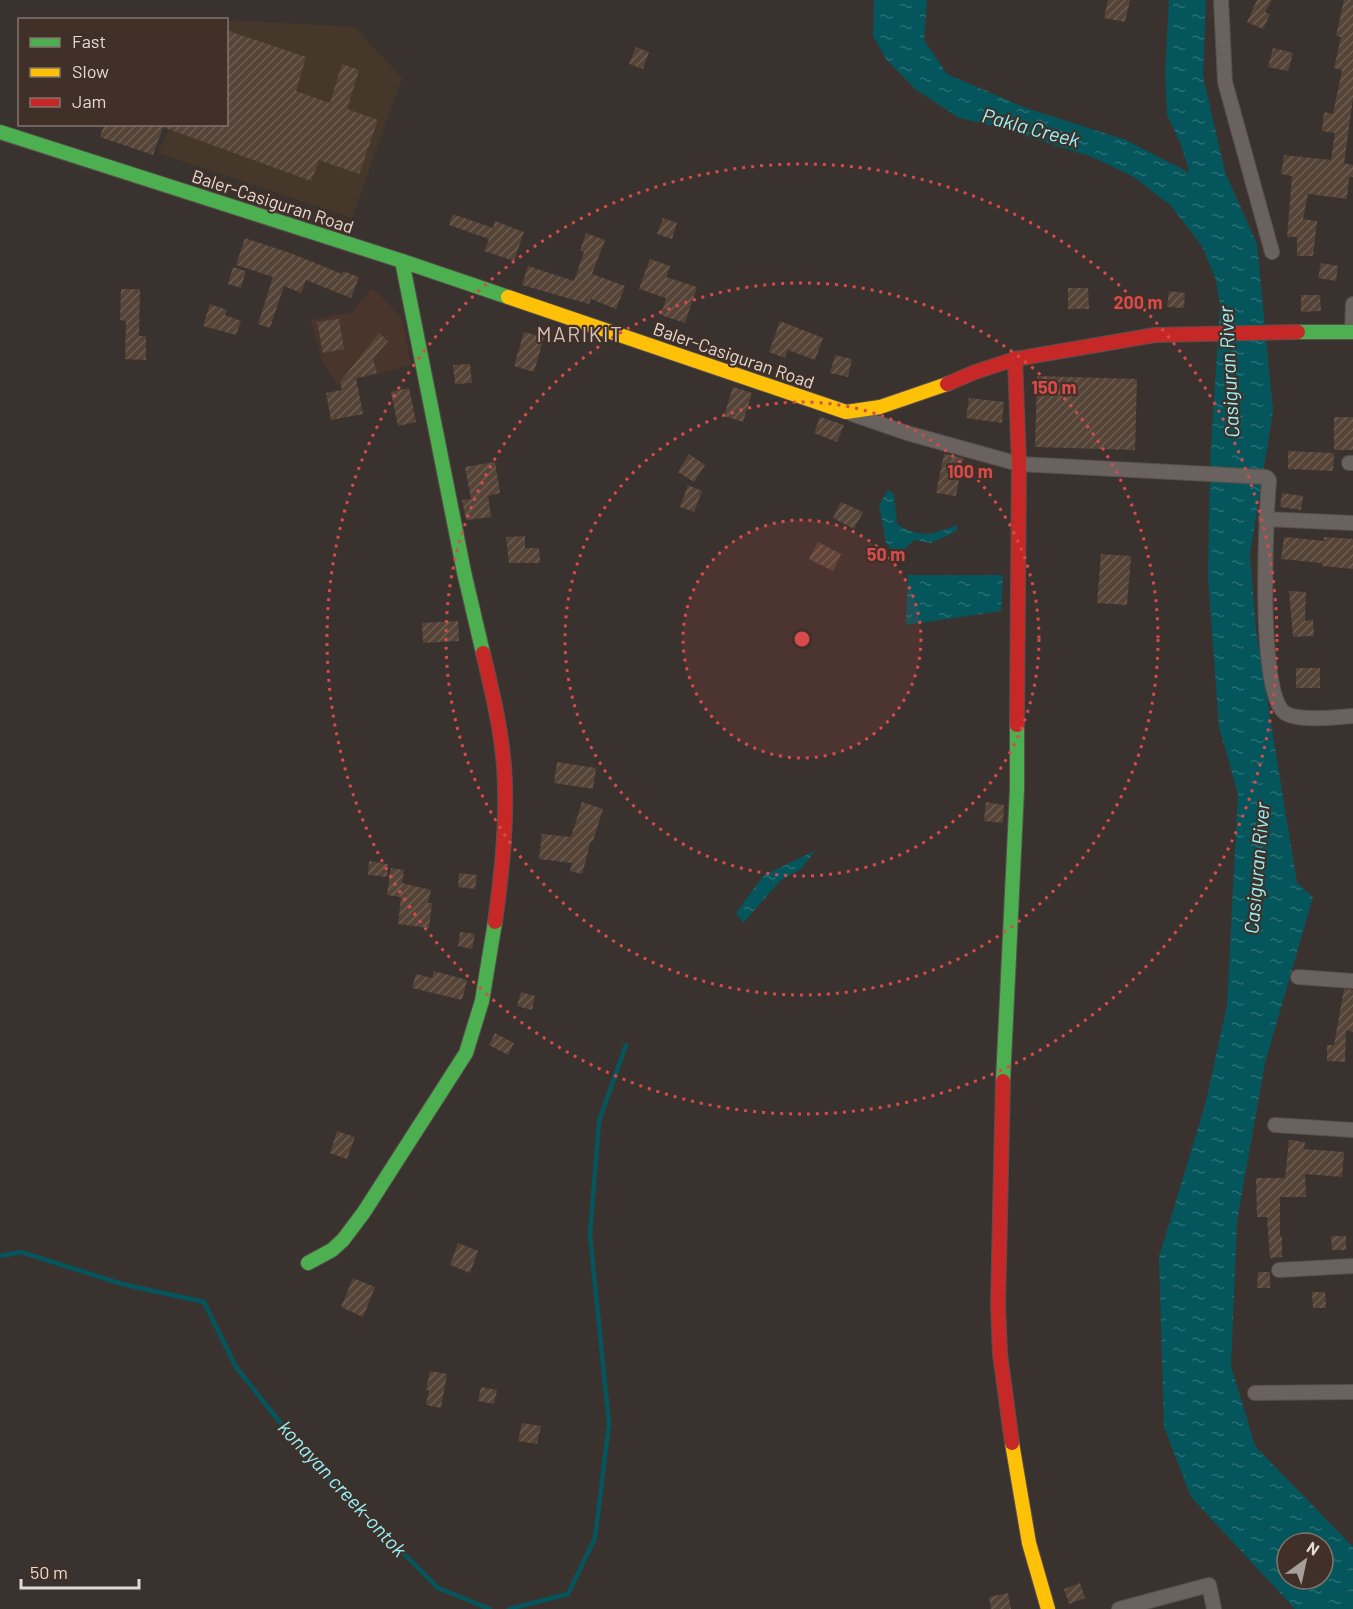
<svg xmlns="http://www.w3.org/2000/svg" width="1353" height="1609" viewBox="0 0 1353 1609" font-family="Barlow,sans-serif">
	<style>
		.built { fill: #49352b }
		.medical { fill: #45382b }
		.water { fill: url(#water-ripples); fill-rule: evenodd }
		.lines { fill: none; stroke-linecap: round; stroke-linejoin: round }
		.stream { stroke: #05565c; stroke-width: 4.5 }
		.building { fill: url(#building-hatch) }
		.street-casing { stroke: #57504c; stroke-width: 16 }
		.fast-casing { stroke: #57504c; stroke-width: 16 }
		.slow-casing { stroke: #57504c; stroke-width: 16 }
		.jam-casing { stroke: #57504c; stroke-width: 16 }
		.street { stroke: #69625f; stroke-width: 14 }
		.fast { stroke: #4caf50; stroke-width: 14 }
		.slow { stroke: #ffc107; stroke-width: 14 }
		.jam { stroke: #c62828; stroke-width: 14 }
		.ring { fill: none; stroke: #d94b4a; stroke-width: 3; stroke-dasharray: 3 6 }
		.labels { text-anchor: middle; dominant-baseline: central; stroke-width: 4.5; stroke-linejoin: round; paint-order: stroke }
		.street-label { font-size: 18px; fill: #e3d9d4; stroke: #403028 }
		.water-label { font-size: 20px; font-style: italic; fill: #94f3fc; stroke: #403028 }
		.quarter-label { font-size: 21px; letter-spacing: 1.5px; fill: #d4c0b5; stroke: #403028 }
		.centre { fill: #d94b4a; stroke: #403028; stroke-width: 3 }
		.ring-label { font-size: 18px; text-anchor: middle; font-weight: bold; fill: #d94b4a; stroke: #403028; stroke-width: 4.5; stroke-linejoin: round; paint-order: stroke }
	</style>
	<defs>
		<pattern id="water-ripples" width="26" height="14" patternUnits="userSpaceOnUse" patternTransform="scale(1.5)"><rect width="26" height="14" fill="#05565c"/><path d="M2 4q2-2 4 0t4 0M15 11q2-2 4 0t4 0" fill="none" stroke="#296e72"/></pattern>
		<pattern id="building-hatch" width="6" height="6" patternUnits="userSpaceOnUse" patternTransform="scale(1.5)"><rect width="6" height="6" fill="#554437"/><path d="M-1 1l2-2M0 6l6-6M5 7l2-2" fill="none" stroke="#6d5e53"/></pattern>
	</defs>
	<rect width="100%" height="100%" fill="#3a322e"/>
	<!-- built -->
	<polygon class="built" points="372,288 390,305 403,322 411,365 337,385 321,358 311,320 352,312"/>
	<!-- medical -->
	<polygon class="medical" points="227,20 355,27 402,78 352,218 158,153 171,125 226,124"/>
	<!-- water -->
	<g class="water">
		<path d="M874,0H927L924,40L947,74L1023,107L1126,140L1190,173L1179,140L1167,115L1165,72L1169,0H1206L1203,76L1225,172L1257,244L1273,411L1250,554L1256,631L1297,883L1313,897L1265,1063L1237,1221L1231,1366L1255,1446L1353,1547V1609H1295L1191,1497L1164,1427L1159,1257L1205,1105L1227,1006L1238,794L1219,727L1208,578L1210,463L1220,306L1216,280L1202,246L1171,206L1134,177L1092,157L998,127L959,118L915,89L886,59L873,36ZM1287,1543H1323V1579H1287Z"/>
		<path d="M888,490L894,494L897,524C919,539 934,534 957,525V531L931,543L914,540L896,557L886,542L879,505Z"/>
		<polygon points="908,575 1003,575 1001,611 906,625"/>
		<polygon points="815,851 801,869 780,881 743,923 736,913 764,875"/>
	</g>
	<g class="lines">
		<!-- stream -->
		<g class="stream">
			<polyline points="0,1256 21,1252 122,1284 204,1302 236,1367 306,1455 438,1588 490,1609"/>
			<polyline points="509,1609 568,1594 595,1538 609,1424 590,1235 599,1121 626,1045"/>
		</g>
	</g>
	<!-- building -->
	<g class="building">
		<polygon points="1108,0 1130,0 1125,22 1104,18"/>
		<polygon points="1257,0 1272,0 1265,12 1270,14 1263,29 1247,22"/>
		<polygon points="1344,0 1353,0 1353,98 1344,163 1353,165 1353,177 1349,177 1347,199 1308,194 1303,219 1317,221 1313,256 1297,256 1297,237 1287,237 1292,176 1281,174 1284,155 1331,160 1335,133 1322,131 1324,112 1333,114 1342,70 1334,68 1341,37 1336,36"/>
		<polygon points="226,30 306,57 296,91 330,103 342,64 359,70 347,109 378,120 359,174 319,160 311,181 163,127 153,155 100,137 104,124 226,124"/>
		<polygon points="636,47 649,52 643,69 629,64"/>
		<polygon points="1273,48 1293,53 1288,71 1268,67"/>
		<polygon points="453,214 493,228 495,221 524,232 514,261 484,251 489,239 449,225"/>
		<polygon points="663,218 677,223 672,239 657,234"/>
		<polygon points="586,233 605,240 592,274 625,286 616,309 591,299 589,304 522,285 528,266 574,281 584,252 580,251"/>
		<polygon points="245,238 293,254 342,274 343,271 359,277 351,298 306,280 301,293 284,286 270,328 258,324 273,277 236,265"/>
		<polygon points="650,259 670,266 666,277 697,287 685,323 661,315 666,298 639,289"/>
		<polygon points="1321,263 1338,266 1336,281 1318,278"/>
		<polygon points="233,267 246,271 241,288 228,284"/>
		<polygon points="1068,288 1088,288 1089,309 1068,309"/>
		<polygon points="121,289 140,289 139,336 146,336 146,360 125,359 126,321 120,320"/>
		<polygon points="1169,291 1185,293 1184,308 1167,307"/>
		<polygon points="1301,295 1320,295 1321,311 1301,312"/>
		<polygon points="210,304 227,310 225,315 241,321 236,335 203,326"/>
		<polygon points="339,319 344,349 323,353 317,322"/>
		<polygon points="780,321 823,338 815,360 788,350 785,358 769,352"/>
		<polygon points="524,332 544,337 534,372 514,366"/>
		<polygon points="379,333 388,341 373,359 377,373 356,378 363,414 331,420 326,393 342,390 340,382"/>
		<polygon points="835,355 852,359 848,377 830,373"/>
		<polygon points="470,364 472,383 455,384 453,365"/>
		<polygon points="1037,376 1137,379 1135,450 1035,447"/>
		<polygon points="733,387 752,393 743,422 724,416"/>
		<polygon points="409,388 416,422 398,426 391,392"/>
		<polygon points="969,398 1004,402 1002,423 966,418"/>
		<polygon points="820,417 844,425 837,442 814,433"/>
		<rect x="1334" y="417" width="19" height="33"/>
		<polygon points="1288,451 1334,453 1333,471 1288,469"/>
		<polygon points="689,454 705,465 694,482 678,472"/>
		<polygon points="944,454 963,458 956,496 936,493"/>
		<polygon points="495,462 500,493 488,496 491,517 466,520 462,500 471,499 465,467"/>
		<polygon points="688,485 702,491 694,512 680,507"/>
		<polygon points="1282,493 1303,496 1301,510 1280,507"/>
		<polygon points="841,502 863,512 854,529 833,518"/>
		<polygon points="525,536 525,548 539,548 540,563 509,563 506,537"/>
		<polygon points="1284,537 1324,541 1324,537 1353,539 1353,569 1322,566 1322,563 1281,559"/>
		<polygon points="818,542 841,554 833,571 809,559"/>
		<polygon points="1101,554 1131,556 1127,605 1097,603"/>
		<polygon points="1289,591 1306,592 1305,621 1313,620 1314,636 1293,637"/>
		<polygon points="458,621 459,641 423,643 422,623"/>
		<rect x="1296" y="668" width="24" height="20"/>
		<polygon points="557,762 596,768 593,789 554,783"/>
		<polygon points="582,802 603,809 593,841 591,841 582,874 570,871 572,863 539,859 542,834 571,837"/>
		<polygon points="986,802 1004,805 1003,823 984,821"/>
		<polygon points="369,861 388,864 387,877 368,875"/>
		<polygon points="391,868 404,870 402,883 431,890 428,903 432,903 429,928 398,924 401,897 387,895"/>
		<polygon points="459,873 477,875 475,889 458,887"/>
		<polygon points="460,932 475,934 472,949 458,946"/>
		<polygon points="434,971 467,980 462,1000 412,988 416,974 432,978"/>
		<polygon points="1344,989 1353,990 1353,1032 1346,1030 1345,1062 1327,1061 1327,1045 1334,1045"/>
		<polygon points="521,992 535,996 532,1010 517,1006"/>
		<polygon points="495,1033 514,1043 508,1055 489,1045"/>
		<polygon points="337,1131 355,1137 347,1159 330,1153"/>
		<polygon points="1289,1140 1305,1142 1304,1149 1344,1152 1342,1177 1305,1174 1306,1197 1280,1197 1280,1236 1282,1236 1282,1257 1270,1258 1267,1217 1257,1217 1256,1178 1285,1178"/>
		<polygon points="1331,1236 1346,1236 1346,1250 1332,1250"/>
		<polygon points="458,1243 478,1251 470,1273 450,1265"/>
		<polygon points="1258,1272 1270,1272 1270,1288 1257,1288"/>
		<polygon points="353,1278 375,1287 363,1317 341,1307"/>
		<polygon points="1312,1292 1325,1292 1326,1308 1313,1308"/>
		<polygon points="430,1371 447,1374 441,1408 426,1405 429,1390 426,1390"/>
		<polygon points="481,1387 497,1390 494,1404 478,1401"/>
		<polygon points="522,1423 541,1426 537,1444 518,1441"/>
		<polygon points="1080,1583 1085,1598 1069,1604 1064,1589"/>
		<polygon points="1008,1593 1011,1609 991,1609 989,1597"/>
	</g>
	<g class="lines">
		<defs>
			<g id="street">
				<polyline points="1221,0 1225,82 1272,252"/>
				<polyline points="1352,332 1353,304"/>
				<path d="M852,414L907,433L1019,464L1266,477L1269,480C1266,516 1257,695 1285,713C1299,722 1336,717 1353,716"/>
				<polyline points="1349,463 1353,463"/>
				<polyline points="1266,519 1353,523"/>
				<polyline points="1298,977 1353,981"/>
				<polyline points="1275,1125 1353,1130"/>
				<polyline points="1279,1270 1353,1266"/>
				<polyline points="1255,1393 1353,1392"/>
				<polyline points="1119,1609 1209,1585 1214,1609"/>
			</g>
			<g id="fast">
				<polyline points="0,132 402,261 508,297"/>
				<polyline points="402,261 464,572 483,653"/>
				<polyline points="1298,332 1353,332"/>
				<polyline points="1003,1081 1017,789 1017,725"/>
				<polyline points="308,1263 332,1250 343,1240 364,1212 466,1053 482,1001 495,922"/>
			</g>
			<g id="slow">
				<polyline points="508,297 846,412 880,407 947,384"/>
				<polyline points="1012,1443 1029,1543 1048,1609"/>
			</g>
			<g id="jam">
				<polyline points="1015,359 1019,464 1017,725"/>
				<polyline points="947,384 975,372 1015,359 1155,335 1298,332"/>
				<path d="M483,653C492,691 501,728 504,766C508,818 502,871 495,922"/>
				<polyline points="1003,1081 998,1305 1000,1354 1012,1443"/>
			</g>
		</defs>
		<!-- street casing -->
		<use href="#street" class="street-casing"/>
		<!-- fast casing -->
		<use href="#fast" class="fast-casing"/>
		<!-- slow casing -->
		<use href="#slow" class="slow-casing"/>
		<!-- jam casing -->
		<use href="#jam" class="jam-casing"/>
		<!-- street -->
		<use href="#street" class="street"/>
		<!-- fast -->
		<use href="#fast" class="fast"/>
		<!-- slow -->
		<use href="#slow" class="slow"/>
		<!-- jam -->
		<use href="#jam" class="jam"/>
	</g>
	<!-- distance rings -->
	<circle cx="802" cy="639" r="119" fill="#d94b4a" fill-opacity=".12"/>
	<g class="ring">
		<circle cx="802" cy="639" r="119"/>
		<circle cx="802" cy="639" r="237"/>
		<circle cx="802" cy="639" r="356"/>
		<circle cx="802" cy="639" r="475"/>
	</g>
	<g class="labels">
		<!-- street labels -->
		<g class="street-label">
			<text transform="translate(273 201) rotate(18)">Baler-Casiguran Road</text>
			<text transform="translate(734 355) rotate(19)">Baler-Casiguran Road</text>
		</g>
		<!-- water labels -->
		<g class="water-label">
			<text transform="translate(1031 127) rotate(15)">Pakla Creek</text>
			<text transform="translate(1228 372) rotate(-93)">Casiguran River</text>
			<text transform="translate(1256 868) rotate(-85)">Casiguran River</text>
			<text transform="translate(343 1488) rotate(47)">konayan creek-ontok</text>
		</g>
		<!-- quarter labels -->
		<g class="quarter-label">
			<text x="580" y="333">MARIKIT</text>
		</g>
	</g>
	<circle cx="802" cy="639" r="9" class="centre"/>
	<g class="ring-label">
		<text x="1138" y="309">200 m</text>
		<text x="1054" y="394">150 m</text>
		<text x="970" y="478">100 m</text>
		<text x="886" y="561">50 m</text>
	</g>
	<!-- legend -->
	<rect x="18" y="18" width="210" height="108" fill="#403028" stroke="#81746d" stroke-width="1.5"/>
	<rect x="30" y="38" width="30" height="9" fill="#4caf50" stroke="#81746d" stroke-width="1.5"/>
	<text x="72" y="48" font-size="18" fill="#e3d9d4">Fast</text>
	<rect x="30" y="68" width="30" height="9" fill="#ffc107" stroke="#81746d" stroke-width="1.5"/>
	<text x="72" y="78" font-size="18" fill="#e3d9d4">Slow</text>
	<rect x="30" y="98" width="30" height="9" fill="#c62828" stroke="#81746d" stroke-width="1.5"/>
	<text x="72" y="108" font-size="18" fill="#e3d9d4">Jam</text>
	<!-- north arrow -->
	<g transform="translate(1305 1561) rotate(33)"><circle r="28" fill="#403028" stroke="#81746d" stroke-width="1.5"/>
	<path d="M0-4.5L10 22L0 15L-10 22Z" fill="#a89f9a"/>
	<text y="-9" font-size="16" font-weight="bold" text-anchor="middle" fill="#e3d9d4">N</text>
	</g>
	<!-- scale -->
	<path d="M21 1579v9h118v-9" fill="none" stroke="#e3d9d4" stroke-width="3"/>
	<text x="30" y="1579" font-size="18" fill="#e3d9d4" stroke="#403028" stroke-width="4.5" paint-order="stroke">50 m</text>
</svg>
